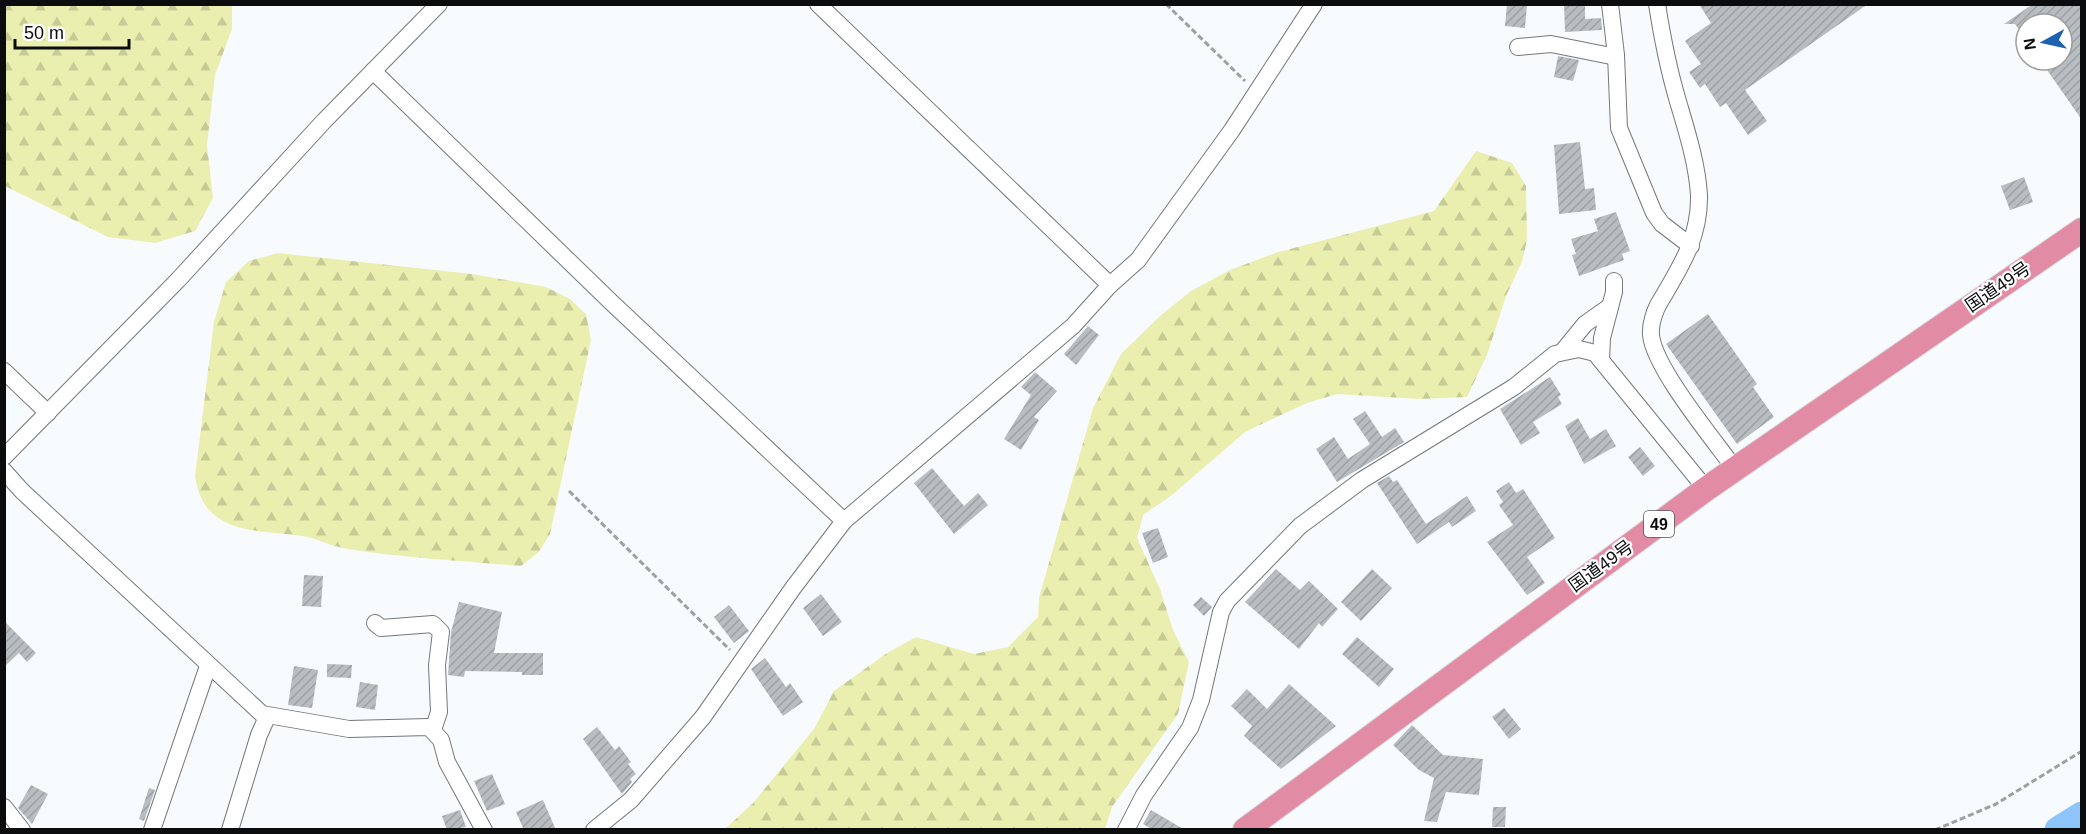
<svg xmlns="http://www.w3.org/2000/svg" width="2086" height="834" viewBox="0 0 2086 834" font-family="Arial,'Noto Sans JP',sans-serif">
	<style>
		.forest { fill: url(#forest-firs) }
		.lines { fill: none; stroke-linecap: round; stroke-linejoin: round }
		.river { stroke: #8dc4fa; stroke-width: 27 }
		.building { fill: url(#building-hatch) }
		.minor-casing { stroke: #73787c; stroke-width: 18 }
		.highway-casing { stroke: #d8d8d8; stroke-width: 26 }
		.path { stroke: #9ea1a4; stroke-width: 3; stroke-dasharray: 6 3; stroke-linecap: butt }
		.minor { stroke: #fff; stroke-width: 16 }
		.highway { stroke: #e28ba4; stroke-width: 24 }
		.labels { text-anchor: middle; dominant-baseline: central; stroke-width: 4.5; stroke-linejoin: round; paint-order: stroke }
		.shield { fill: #fff; stroke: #545556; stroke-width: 1.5 }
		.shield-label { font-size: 16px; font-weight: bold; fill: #0a0c0e }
		.street-label { font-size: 18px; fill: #0a0c0e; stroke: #fff }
	</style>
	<defs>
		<pattern id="forest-firs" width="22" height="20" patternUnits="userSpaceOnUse" patternTransform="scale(1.5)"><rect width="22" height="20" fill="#eaefb0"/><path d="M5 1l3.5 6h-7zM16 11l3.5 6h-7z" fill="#c7cc96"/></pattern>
		<pattern id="building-hatch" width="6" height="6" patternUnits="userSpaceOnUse" patternTransform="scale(1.5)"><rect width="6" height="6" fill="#b8bdc2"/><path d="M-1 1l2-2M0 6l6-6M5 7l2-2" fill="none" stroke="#9da1a6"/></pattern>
	</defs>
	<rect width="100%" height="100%" fill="#f8fbfe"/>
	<!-- forest -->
	<g class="forest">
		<polygon points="4,5 232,5 232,29 215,75 207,145 213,198 195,231 155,243 108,237 5,186"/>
		<polygon points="1476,151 1512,163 1526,186 1527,240 1522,262 1506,296 1487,355 1467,397 1419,399 1337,394 1307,403 1245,432 1172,495 1143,515 1137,538 1160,589 1173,630 1189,662 1178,714 1112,807 1105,829 725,829 753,803 814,729 834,691 887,653 916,637 974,654 1008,647 1038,617 1039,598 1093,408 1121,354 1160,316 1191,291 1230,270 1275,253 1434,211"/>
		<path d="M278,253L472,274L546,287L570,299L586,314L591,340L550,534L539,552L521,566C463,561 405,558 348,549C334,547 322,541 308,537C282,532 247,534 223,521C204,510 199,496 195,477L214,322L226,282L249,261Z"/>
	</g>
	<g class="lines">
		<!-- river -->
		<polyline class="river" points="2058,830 2082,815"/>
	</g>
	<!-- building -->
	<g class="building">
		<polygon points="1507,4 1527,4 1525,28 1505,26"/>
		<polygon points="1564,4 1585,4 1585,19 1601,18 1602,30 1565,32"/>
		<polygon points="1699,4 1868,4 1745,90 1767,121 1748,135 1726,103 1720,107 1705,84 1700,88 1689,72 1701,64 1685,41 1711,23"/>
		<polygon points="2033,4 2082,4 2082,120 2040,60 2062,60 2062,24 2026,24 2026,39 2015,24 2004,24"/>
		<polygon points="1558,56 1579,60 1573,81 1554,77"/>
		<polygon points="1580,142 1585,189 1594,188 1596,210 1559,214 1554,145"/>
		<polygon points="2024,177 2033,202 2010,210 2001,186"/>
		<polygon points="1616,212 1630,251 1622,254 1624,260 1579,276 1572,255 1576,254 1571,239 1598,231 1594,219"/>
		<polygon points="1708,314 1757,384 1753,387 1774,417 1737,444 1666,344"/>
		<polygon points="1088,326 1099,335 1076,365 1064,354"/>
		<polygon points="1035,372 1057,391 1034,417 1039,420 1021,450 1004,439 1031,395 1021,387"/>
		<polygon points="1550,377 1561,395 1558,397 1562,404 1533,422 1540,433 1521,445 1500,409"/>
		<polygon points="1365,411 1382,437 1395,428 1404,442 1337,482 1316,449 1334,437 1348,459 1370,444 1353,419"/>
		<polygon points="1578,418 1590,439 1606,429 1616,446 1584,464 1565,426"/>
		<polygon points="1640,447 1655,466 1643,476 1628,457"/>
		<polygon points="932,468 964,506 978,493 988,505 954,534 914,483"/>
		<polygon points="1389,476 1393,482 1397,480 1426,524 1467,496 1476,511 1452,527 1449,522 1417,544 1377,483"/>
		<polygon points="1509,482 1516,493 1523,489 1555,538 1527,557 1545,583 1527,595 1487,542 1513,525 1499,505 1503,502 1496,491"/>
		<polygon points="1158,528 1168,557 1153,563 1142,533"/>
		<polygon points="1276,569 1300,590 1309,581 1338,609 1322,627 1319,623 1299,649 1245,602"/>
		<polygon points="1372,569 1392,588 1361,621 1341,602"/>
		<polygon points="304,575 323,576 321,607 302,606"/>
		<polygon points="821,594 842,622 823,636 803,608"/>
		<polygon points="1201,597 1212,607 1204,616 1193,605"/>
		<polygon points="459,602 502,612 494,653 543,653 543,675 522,675 522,672 465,671 464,677 448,675 451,632"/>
		<polygon points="729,605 749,631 734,643 714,617"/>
		<polygon points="4,621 36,653 27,662 19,653 4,667"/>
		<polygon points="1357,637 1394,669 1379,687 1342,654"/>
		<polygon points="765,658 786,687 790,683 803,702 783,716 751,669"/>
		<polygon points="327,664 352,665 351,678 327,677"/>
		<polygon points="294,666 318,670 312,708 288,705"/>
		<polygon points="360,682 378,685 375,710 356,707"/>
		<polygon points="1289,684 1336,726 1281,769 1244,736 1252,726 1231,706 1247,689 1267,709"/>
		<polygon points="1504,708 1521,729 1509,739 1492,717"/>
		<polygon points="1412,725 1443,755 1483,759 1479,795 1446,792 1437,822 1424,821 1434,778 1419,770 1393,745"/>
		<polygon points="597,727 615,750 619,746 631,762 628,764 636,774 630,779 632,782 622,794 583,739"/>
		<polygon points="492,774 505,804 487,811 474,781"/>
		<polygon points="31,785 48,794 32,824 18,808"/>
		<polygon points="149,788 155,790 144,821 139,819"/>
		<polygon points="543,800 556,830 524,830 516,812"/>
		<polygon points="1493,807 1506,807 1505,827 1492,827"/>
		<polygon points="460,810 466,827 447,830 442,816"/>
		<polygon points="1151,810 1185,830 1153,830 1143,824"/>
	</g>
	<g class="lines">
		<defs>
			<g id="minor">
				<polyline points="818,4 1110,285"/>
				<polyline points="1610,4 1616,55 1619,128 1654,213 1662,224 1691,246"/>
				<path d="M1657,4C1662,36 1668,67 1677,98C1686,129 1697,162 1699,195C1700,237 1681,266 1661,300C1655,309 1650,324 1651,335C1654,368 1714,440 1735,469"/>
				<polyline points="1518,47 1551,44 1616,57"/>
				<polyline points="373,71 611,302 844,521"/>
				<polyline points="1563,351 1585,324 1609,307"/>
				<polyline points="1601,360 1602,338 1614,292 1614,281"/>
				<polyline points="4,371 48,413"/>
				<polyline points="4,457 178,280 324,121 439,4"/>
				<polyline points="4,471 22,491 262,714 349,729 429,727 441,740 447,762 484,830"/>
				<polyline points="375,623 381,628 433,624 441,632 437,665 439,712 433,730"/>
				<polyline points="4,807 22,830"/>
				<polyline points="152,830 208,666"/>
				<polyline points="230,830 259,735 267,717"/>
				<polyline points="594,830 631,800 703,717 793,588 844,521 1073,326 1110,285 1138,260 1232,130 1314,4"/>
				<polyline points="1126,830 1144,795 1190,728 1201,700 1221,612 1227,601 1300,526 1362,480 1514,387 1555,354 1579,349 1595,353 1706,489"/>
			</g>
			<polyline id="highway" points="1245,830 1706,489 2082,230"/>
		</defs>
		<!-- minor casing -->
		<use href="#minor" class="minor-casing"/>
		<!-- highway casing -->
		<use href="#highway" class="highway-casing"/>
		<!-- path -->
		<g class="path">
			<polyline points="1166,4 1245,81"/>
			<polyline points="569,491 730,650"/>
			<polyline points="1935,830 1996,804 2082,751"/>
		</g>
		<!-- minor -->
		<use href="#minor" class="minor"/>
		<!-- highway -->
		<use href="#highway" class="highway"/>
	</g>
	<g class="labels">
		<!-- shield labels -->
		<rect class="shield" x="1644" y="511" width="30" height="26" rx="4.5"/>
		<g class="shield-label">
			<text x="1659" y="524">49</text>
		</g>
		<!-- street labels -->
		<g class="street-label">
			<text transform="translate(1998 287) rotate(-34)">国道49号</text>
			<text transform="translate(1601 566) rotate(-36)">国道49号</text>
		</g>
	</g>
	<!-- border -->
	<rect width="2086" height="834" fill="none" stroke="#0a0c0e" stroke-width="12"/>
	<!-- north arrow -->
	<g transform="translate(2044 42) rotate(262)"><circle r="28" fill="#ffffff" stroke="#9d9e9f" stroke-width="1.5"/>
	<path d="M0-4.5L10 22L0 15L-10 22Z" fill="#1d61b1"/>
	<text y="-9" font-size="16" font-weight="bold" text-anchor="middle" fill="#0a0c0e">N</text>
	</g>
	<!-- scale -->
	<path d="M15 39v9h114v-9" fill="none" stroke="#0a0c0e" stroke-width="3"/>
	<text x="24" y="39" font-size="18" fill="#0a0c0e" stroke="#ffffff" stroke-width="4.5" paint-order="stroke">50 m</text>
</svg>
